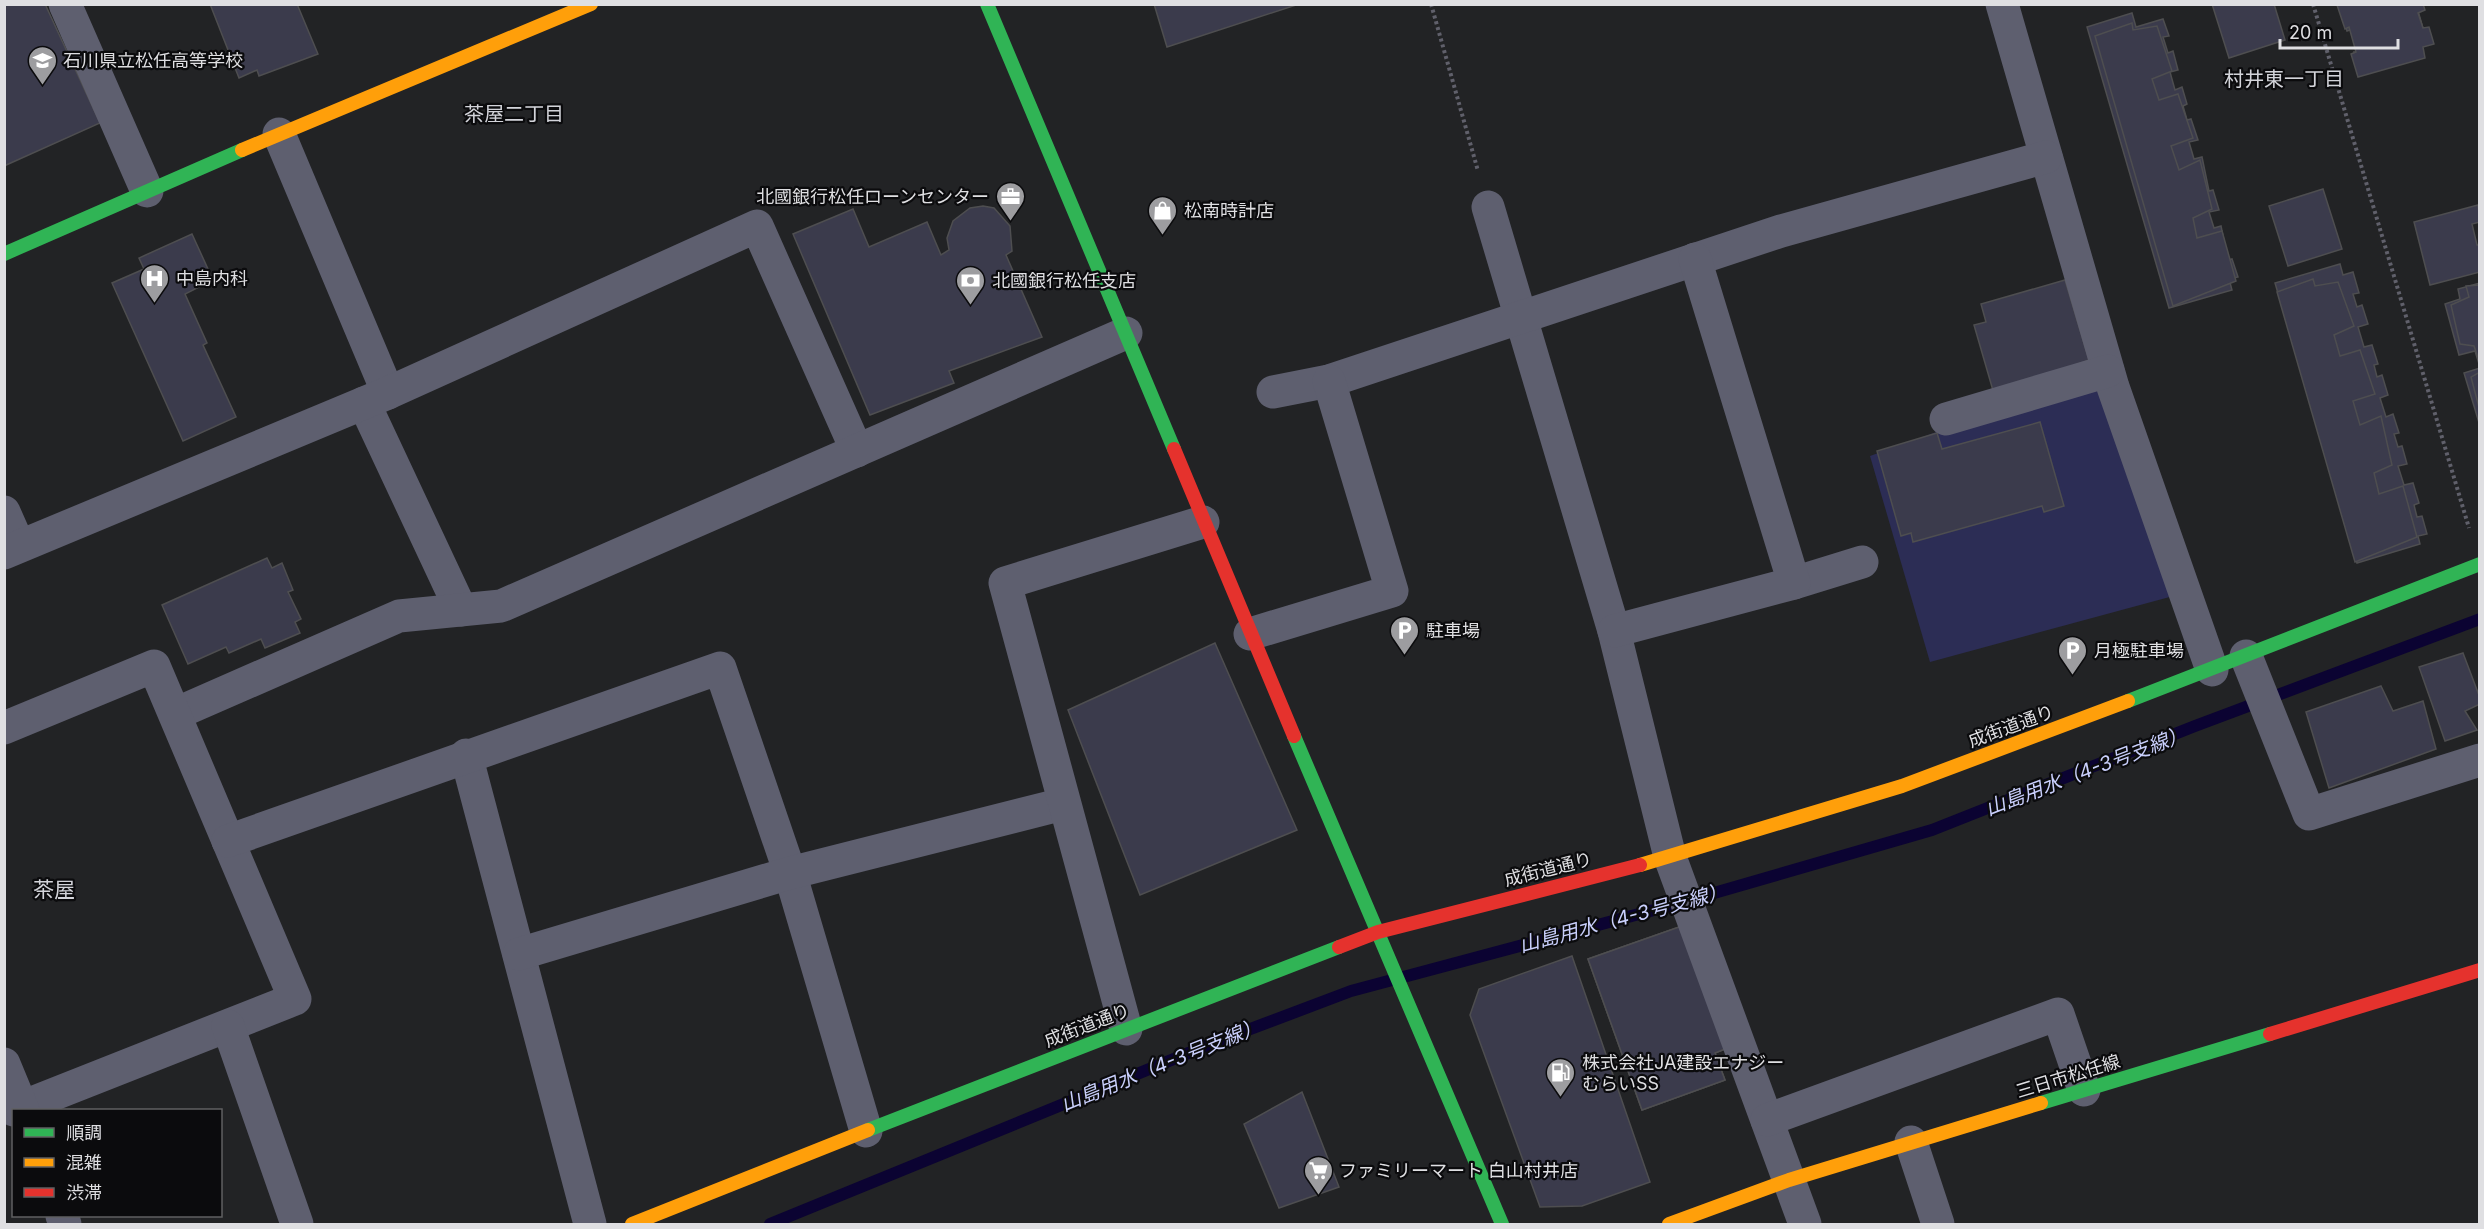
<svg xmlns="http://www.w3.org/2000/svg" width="2484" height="1229" viewBox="0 0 2484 1229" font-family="Inter,'Noto Sans JP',sans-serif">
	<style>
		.green { fill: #2c2d55 }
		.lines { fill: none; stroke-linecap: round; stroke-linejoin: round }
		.stream { stroke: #0b0332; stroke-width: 12 }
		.building { fill: #3b3b4c; stroke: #4e4e50; stroke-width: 1.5 }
		.path { stroke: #60606b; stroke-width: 4; stroke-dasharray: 3 3; stroke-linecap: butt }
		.street { stroke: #5e5f6f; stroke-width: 33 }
		.fast { stroke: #30b455; stroke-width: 14 }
		.slow { stroke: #ff9f0a; stroke-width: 14 }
		.jam { stroke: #e5322d; stroke-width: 14 }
		.labels { text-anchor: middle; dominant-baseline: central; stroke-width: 4.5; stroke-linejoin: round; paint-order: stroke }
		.poi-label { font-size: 18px; fill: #dfdfe2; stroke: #0b0b0d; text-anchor: start }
		.street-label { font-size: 18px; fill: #dfdfe2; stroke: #0b0b0d }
		.neighbourhood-label { font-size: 20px; fill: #d3d4da; stroke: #0b0b0d }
		.water-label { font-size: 20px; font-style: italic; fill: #c9cffc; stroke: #0b0b0d }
		.quarter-label { font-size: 21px; fill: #d3d4da; stroke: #0b0b0d }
	</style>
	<rect width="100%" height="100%" fill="#222325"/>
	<!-- green -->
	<polygon class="green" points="2100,373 2177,595 1930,662 1870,456"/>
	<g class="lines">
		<!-- stream -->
		<polyline class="stream" points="770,1224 1208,1045 1351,991 1669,906 1932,830 2195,726 2480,619"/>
	</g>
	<!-- building -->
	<g class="building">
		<polygon points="4,4 45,4 100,123 4,166"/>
		<polygon points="210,4 297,4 318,54 259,76 257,70 239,78"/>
		<polygon points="1154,4 1299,4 1167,47"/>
		<polygon points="2212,4 2274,4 2285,40 2229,58"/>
		<polygon points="2359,4 2404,4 2405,7 2416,4 2425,35 2417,38 2422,55 2361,73 2354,52 2363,52 2356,28 2347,31 2340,10"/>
		<polygon points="2423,4 2425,10 2418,13 2423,28 2429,27 2434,44 2423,47 2425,58 2358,77 2351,54 2356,52 2349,27 2345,29 2337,5"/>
		<polygon points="2132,13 2136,27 2163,19 2169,36 2163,37 2168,53 2173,51 2178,70 2170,72 2175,90 2182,87 2187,104 2183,106 2187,120 2191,119 2198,140 2189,142 2194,159 2202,157 2209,191 2213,190 2219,210 2209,212 2214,228 2221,226 2228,260 2232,259 2238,277 2229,279 2232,290 2169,308 2087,27"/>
		<polygon points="2132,23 2133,30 2157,26 2172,71 2152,79 2159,100 2178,94 2193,138 2171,146 2179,170 2200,160 2212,209 2193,218 2197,238 2222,231 2236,281 2173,306 2095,36"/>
		<polygon points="2323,189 2342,249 2288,266 2269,206"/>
		<polygon points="2478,205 2480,222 2472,224 2477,245 2480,245 2480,272 2430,285 2414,222"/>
		<polygon points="983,206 994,208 1010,226 1012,251 1006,255 1042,337 949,371 954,383 870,415 793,234 853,209 869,247 927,222 941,255 949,250 947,238 953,221 970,208"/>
		<polygon points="192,234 213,280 185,294 207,343 203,345 236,417 183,441 112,283 144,269 139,258"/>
		<polygon points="2340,264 2343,275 2353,272 2359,293 2353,294 2357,307 2362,305 2368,324 2358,327 2364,347 2372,345 2378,364 2374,365 2377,377 2382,375 2388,395 2380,398 2386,417 2393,414 2399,433 2394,434 2398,447 2402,446 2407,464 2398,466 2404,485 2413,483 2419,503 2414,505 2417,517 2422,516 2427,534 2418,536 2420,544 2357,563 2275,283"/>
		<polygon points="2313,279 2315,286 2338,282 2354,326 2334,335 2340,356 2360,350 2375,394 2353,401 2360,425 2381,416 2392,465 2374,473 2379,494 2403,486 2417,537 2355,562 2277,292"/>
		<polygon points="2065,280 2089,360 1994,394 1974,325 1986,322 1981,304"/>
		<polygon points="2480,283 2480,367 2475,351 2459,355 2445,304 2460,299 2458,289"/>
		<polygon points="2480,285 2480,363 2474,346 2460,344 2451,305 2469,297 2466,286"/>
		<polygon points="2480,368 2480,426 2464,373"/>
		<polygon points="2480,372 2480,411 2471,377"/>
		<polygon points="2040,422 2064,506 2044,512 2042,506 1913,542 1911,533 1901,536 1877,451 1937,433 1942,449"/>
		<polygon points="267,558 272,568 282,563 293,590 288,592 301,619 295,622 300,633 265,648 261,639 229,653 226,647 188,664 162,605"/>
		<polygon points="1215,643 1297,830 1140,895 1068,710"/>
		<polygon points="2463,653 2480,698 2480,704 2465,711 2477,730 2445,741 2419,667"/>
		<polygon points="2381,686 2393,711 2423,701 2436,749 2329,788 2306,712"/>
		<polygon points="1682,926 1725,1049 1715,1053 1725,1080 1642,1110 1588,959"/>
		<polygon points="1682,926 1725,1049 1715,1053 1725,1080 1642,1110 1588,959"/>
		<polygon points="1572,956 1650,1182 1582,1206 1540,1207 1470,1015 1479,989"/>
		<polygon points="1302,1092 1339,1187 1279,1208 1244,1124"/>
	</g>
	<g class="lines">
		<!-- path -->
		<g class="path">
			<polyline points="1431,4 1478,171"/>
			<polyline points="2313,4 2469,528"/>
		</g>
		<!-- street -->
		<g class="street">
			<polyline points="65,4 147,191"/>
			<polyline points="2002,4 2113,387 2212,670"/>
			<polyline points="279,134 388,393"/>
			<polyline points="1488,207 1614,631 1670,857 1805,1224"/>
			<polyline points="1273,392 1329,381 1781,231 2046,157"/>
			<polyline points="364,403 461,610"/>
			<polyline points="1946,419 2108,371"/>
			<polyline points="4,512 19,546"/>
			<polyline points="4,553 388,393 757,226 857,451"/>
			<polyline points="1794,583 1862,562"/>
			<polyline points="1614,631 1794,583 1695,259"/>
			<polyline points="1250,634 1392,591 1329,381"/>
			<polyline points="2246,656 2309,814 2480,760"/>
			<polyline points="175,714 399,616 501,606 1126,333"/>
			<polyline points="4,728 154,666 295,999 14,1110"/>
			<polyline points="466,755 590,1224"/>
			<polyline points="228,841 720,668 790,873 866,1131"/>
			<polyline points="519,954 790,873 1063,804"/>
			<polyline points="228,1026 297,1224"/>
			<polyline points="1126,1029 1005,583 1203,522"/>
			<polyline points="4,1064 23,1110"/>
			<polyline points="1767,1120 2058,1014 2084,1090"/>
			<polyline points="1911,1142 1938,1224"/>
			<polyline points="62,1216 65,1224"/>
		</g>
		<!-- fast -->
		<g class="fast">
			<polyline points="987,4 1174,449"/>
			<polyline points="4,254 242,150"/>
			<polyline points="2128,701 2480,564"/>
			<polyline points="1294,736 1502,1224"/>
			<polyline points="2041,1103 2270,1034"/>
			<polyline points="868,1130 1339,947"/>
		</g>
		<!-- slow -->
		<g class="slow">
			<polyline points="242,150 591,4"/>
			<polyline points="1640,865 1902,786 2128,701"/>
			<polyline points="632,1224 868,1130"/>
			<polyline points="1669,1224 1789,1180 2041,1103"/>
		</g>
		<!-- jam -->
		<g class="jam">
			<polyline points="1174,449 1294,736"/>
			<polyline points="1339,947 1378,932 1640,865"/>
			<polyline points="2270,1034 2480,970"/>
		</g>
	</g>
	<!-- icons -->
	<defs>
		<symbol id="school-pin" viewBox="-11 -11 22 30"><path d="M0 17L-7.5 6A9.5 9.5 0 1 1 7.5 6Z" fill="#9d9da0" stroke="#0b0b0d"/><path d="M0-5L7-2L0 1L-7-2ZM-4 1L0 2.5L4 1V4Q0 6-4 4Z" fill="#fff"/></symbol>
		<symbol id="office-pin" viewBox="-11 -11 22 30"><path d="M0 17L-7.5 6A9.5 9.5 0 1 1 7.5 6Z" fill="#9d9da0" stroke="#0b0b0d"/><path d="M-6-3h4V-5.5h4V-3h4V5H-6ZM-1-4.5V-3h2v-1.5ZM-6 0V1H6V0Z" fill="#fff"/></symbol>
		<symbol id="shop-pin" viewBox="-11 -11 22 30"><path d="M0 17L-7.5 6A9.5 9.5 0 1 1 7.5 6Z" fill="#9d9da0" stroke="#0b0b0d"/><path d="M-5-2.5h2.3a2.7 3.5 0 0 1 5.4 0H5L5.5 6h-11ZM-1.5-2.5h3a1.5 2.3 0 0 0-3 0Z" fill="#fff"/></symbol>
		<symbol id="hospital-pin" viewBox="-11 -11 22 30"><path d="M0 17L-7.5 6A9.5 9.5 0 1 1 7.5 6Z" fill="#9d9da0" stroke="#0b0b0d"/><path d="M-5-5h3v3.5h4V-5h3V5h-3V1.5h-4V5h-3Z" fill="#fff"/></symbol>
		<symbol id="bank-pin" viewBox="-11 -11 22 30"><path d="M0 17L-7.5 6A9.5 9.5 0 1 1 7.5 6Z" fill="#9d9da0" stroke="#0b0b0d"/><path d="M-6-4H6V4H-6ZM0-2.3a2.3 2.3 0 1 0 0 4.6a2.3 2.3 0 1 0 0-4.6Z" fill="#fff"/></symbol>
		<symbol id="parking-pin" viewBox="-11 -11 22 30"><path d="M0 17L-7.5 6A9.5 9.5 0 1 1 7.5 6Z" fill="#9d9da0" stroke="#0b0b0d"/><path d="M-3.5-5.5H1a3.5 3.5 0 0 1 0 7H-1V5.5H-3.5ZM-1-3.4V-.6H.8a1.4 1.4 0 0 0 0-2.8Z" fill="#fff"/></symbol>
		<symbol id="fuel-pin" viewBox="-11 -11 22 30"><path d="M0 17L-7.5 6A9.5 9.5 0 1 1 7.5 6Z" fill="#9d9da0" stroke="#0b0b0d"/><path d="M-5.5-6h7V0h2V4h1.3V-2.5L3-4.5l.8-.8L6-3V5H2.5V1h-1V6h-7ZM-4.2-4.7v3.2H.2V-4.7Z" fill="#fff"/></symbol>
		<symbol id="supermarket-pin" viewBox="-11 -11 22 30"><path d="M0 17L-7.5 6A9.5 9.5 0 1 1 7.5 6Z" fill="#9d9da0" stroke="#0b0b0d"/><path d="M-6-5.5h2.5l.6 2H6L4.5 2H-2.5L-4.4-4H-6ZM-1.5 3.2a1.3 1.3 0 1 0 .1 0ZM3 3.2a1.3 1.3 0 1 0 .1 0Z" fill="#fff"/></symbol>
	</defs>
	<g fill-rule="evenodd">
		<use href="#school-pin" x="26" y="44" width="33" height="45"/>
		<use href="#office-pin" x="994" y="180" width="33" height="45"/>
		<use href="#shop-pin" x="1146" y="194" width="33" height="45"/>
		<use href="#hospital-pin" x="138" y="262" width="33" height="45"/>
		<use href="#bank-pin" x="954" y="264" width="33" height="45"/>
		<use href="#parking-pin" x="1388" y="614" width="33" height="45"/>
		<use href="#parking-pin" x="2056" y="634" width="33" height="45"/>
		<use href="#fuel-pin" x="1544" y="1056" width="33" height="45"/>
		<use href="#supermarket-pin" x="1302" y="1154" width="33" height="45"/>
	</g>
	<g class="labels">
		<!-- poi labels -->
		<g class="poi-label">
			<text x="63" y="60">石川県立松任高等学校</text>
			<text x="989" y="196" text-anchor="end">北國銀行松任ローンセンター</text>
			<text x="1184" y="210">松南時計店</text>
			<text x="176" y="278">中島内科</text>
			<text x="992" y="280">北國銀行松任支店</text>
			<text x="1426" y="630">駐車場</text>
			<text x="2094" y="650">月極駐車場</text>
			<text x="1582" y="1062">株式会社JA建設エナジー<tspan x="1582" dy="21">むらいSS</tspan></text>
			<text x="1339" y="1170">ファミリーマート 白山村井店</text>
		</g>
		<!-- street labels -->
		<g class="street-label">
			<text transform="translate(2011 726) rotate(-20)">成街道通り</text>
			<text transform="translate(1548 869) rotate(-14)">成街道通り</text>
			<text transform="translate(1087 1025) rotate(-21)">成街道通り</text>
			<text transform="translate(2068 1076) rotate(-17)">三日市松任線</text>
		</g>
		<!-- neighbourhood labels -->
		<g class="neighbourhood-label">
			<text x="2284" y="79">村井東一丁目</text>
			<text x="514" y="114">茶屋二丁目</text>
		</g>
		<!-- water labels -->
		<g class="water-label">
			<text transform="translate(2086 771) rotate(-21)">山島用水（4-3号支線）</text>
			<text transform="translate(1623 918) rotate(-15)">山島用水（4-3号支線）</text>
			<text transform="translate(1161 1065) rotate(-22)">山島用水（4-3号支線）</text>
		</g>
		<!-- quarter labels -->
		<g class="quarter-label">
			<text x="54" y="889">茶屋</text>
		</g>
	</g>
	<!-- border -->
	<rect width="2484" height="1229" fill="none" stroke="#dfdfe2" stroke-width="12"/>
	<!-- legend -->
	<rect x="12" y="1109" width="210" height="108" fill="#0b0b0d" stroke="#606062" stroke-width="1.5"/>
	<rect x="24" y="1128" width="30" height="9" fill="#30b455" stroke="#606062" stroke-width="1.5"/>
	<text x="66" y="1139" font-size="18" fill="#dfdfe2">順調</text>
	<rect x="24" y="1158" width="30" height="9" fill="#ff9f0a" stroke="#606062" stroke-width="1.5"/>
	<text x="66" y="1169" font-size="18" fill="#dfdfe2">混雑</text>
	<rect x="24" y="1188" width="30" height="9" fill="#e5322d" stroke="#606062" stroke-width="1.5"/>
	<text x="66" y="1199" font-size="18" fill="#dfdfe2">渋滞</text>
	<!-- scale -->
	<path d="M2280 39v9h118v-9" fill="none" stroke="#dfdfe2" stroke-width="3"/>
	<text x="2289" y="39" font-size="18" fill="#dfdfe2" stroke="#0b0b0d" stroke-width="4.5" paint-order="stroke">20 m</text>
</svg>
